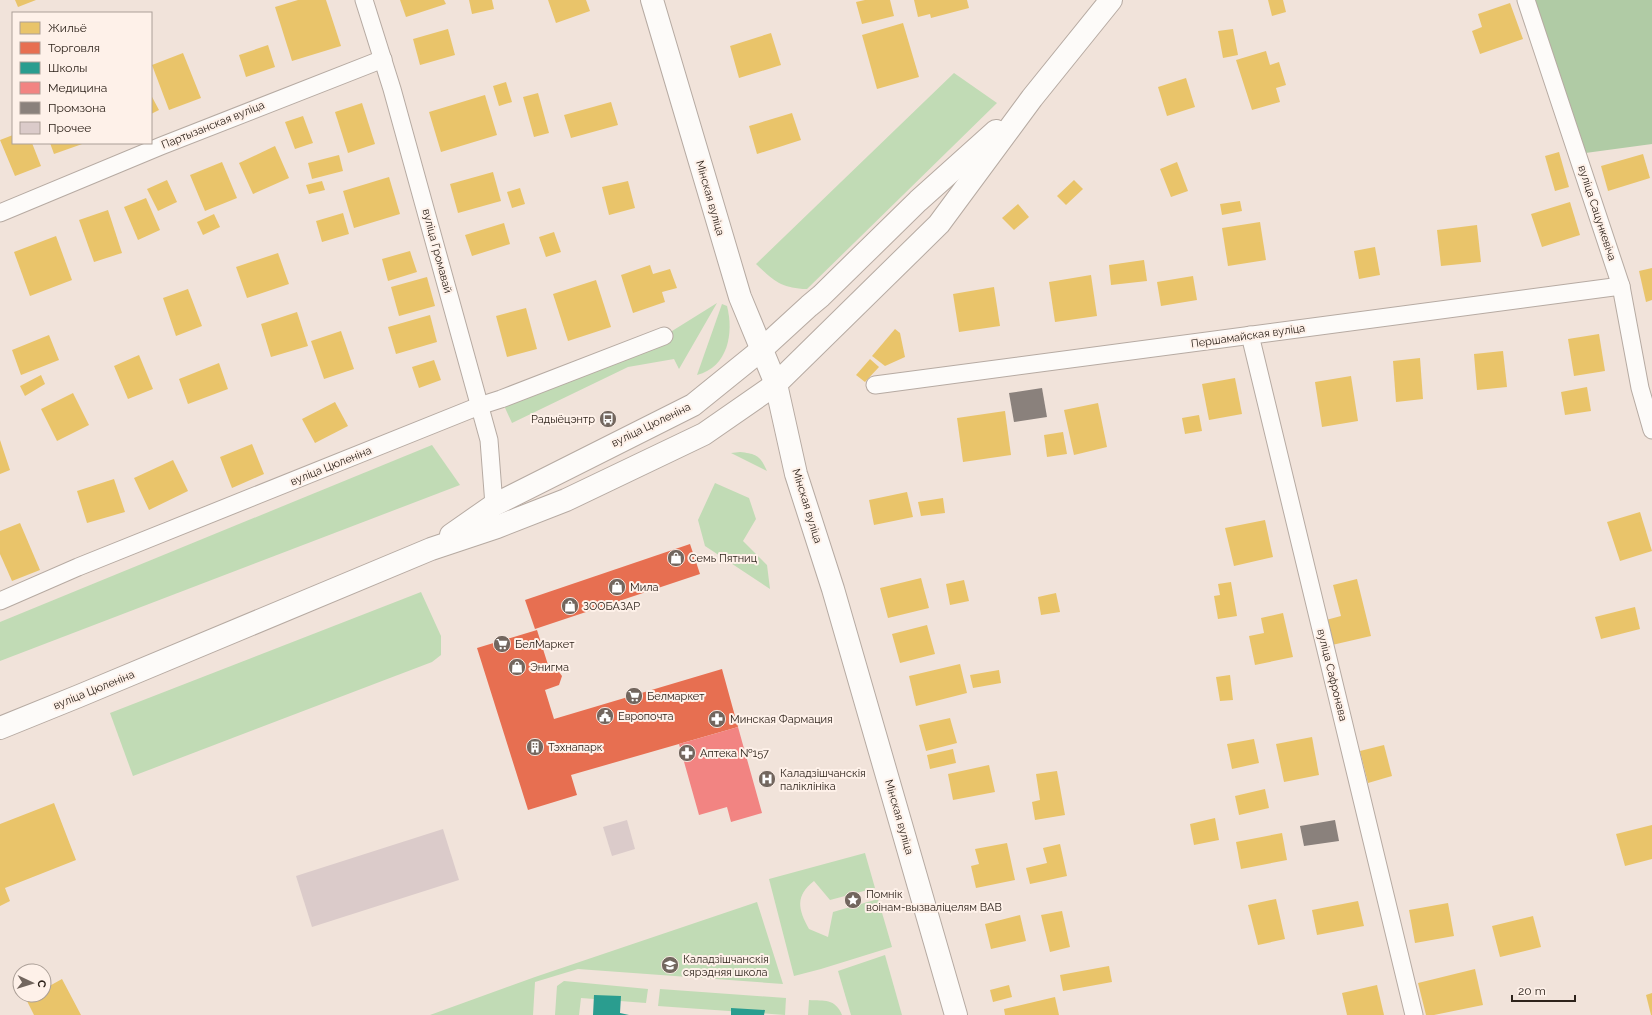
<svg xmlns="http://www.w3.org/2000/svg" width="1652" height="1015" viewBox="0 0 1652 1015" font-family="Raleway,sans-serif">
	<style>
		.green { fill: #c1dbb5 }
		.forest { fill: #b0cba5 }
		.homes { fill: #e9c46a }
		.shops { fill: #e76f51 }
		.schools { fill: #2a9d8f }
		.health { fill: #f28482 }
		.industry { fill: #8a817c }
		.building { fill: #dbcbca }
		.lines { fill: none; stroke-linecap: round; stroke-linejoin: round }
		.minor-casing { stroke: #b6aaa2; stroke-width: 19 }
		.tertiary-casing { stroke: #b6aaa2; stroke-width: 24 }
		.secondary-casing { stroke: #b6aaa2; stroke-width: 24 }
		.minor { stroke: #fdfbf9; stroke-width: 17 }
		.tertiary { stroke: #fdfbf9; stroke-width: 22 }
		.secondary { stroke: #fdfbf9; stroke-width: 22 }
		.labels { text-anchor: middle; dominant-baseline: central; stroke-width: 4; stroke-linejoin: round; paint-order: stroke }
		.street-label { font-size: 11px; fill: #2e231b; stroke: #fef1e9 }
		.poi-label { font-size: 11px; fill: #2e231b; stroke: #fef1e9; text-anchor: start }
	</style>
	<rect width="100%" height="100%" fill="#f1e3da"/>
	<!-- green -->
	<g class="green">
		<path d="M954,73L997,103L807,289C781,288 774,281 756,264Z"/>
		<polygon points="717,303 679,369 674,359 628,367 512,423 501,399 664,336"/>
		<path d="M722,304L727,306C734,333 728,367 697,375Z"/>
		<polygon points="432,445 460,485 0,661 0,622"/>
		<path d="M740,452C756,454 760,455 767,471L731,453Z"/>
		<polygon points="715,483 749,498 756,519 743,541 767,565 770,589 705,546 698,520"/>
		<polygon points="421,592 441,636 441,655 432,662 133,776 110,713"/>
		<path d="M865,853L875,888L830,900L814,881C795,896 798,909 809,929L828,937L833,912L878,899L892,947L821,969L794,976L769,879Z"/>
		<polygon points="757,902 783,984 578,969 535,982 533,1015 430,1015 535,977"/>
		<polygon points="885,955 902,1015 851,1015 838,971"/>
		<polygon points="564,981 648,989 646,1003 581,998 579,1015 555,1015 557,986"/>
		<polygon points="660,989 786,998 785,1015 658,1006"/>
		<path d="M809,1000C824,1001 835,998 842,1015H808Z"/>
	</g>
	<!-- forest -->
	<polygon class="forest" points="1532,0 1652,0 1652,144 1578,154"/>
	<!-- homes -->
	<g class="homes">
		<polygon points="15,0 36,0 18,7"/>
		<polygon points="298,0 326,0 341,46 292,61 275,7"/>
		<polygon points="400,0 444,0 446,4 406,17"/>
		<polygon points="469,0 492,0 494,9 472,14"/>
		<polygon points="548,0 586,0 590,11 556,23"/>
		<polygon points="865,0 890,0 894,16 862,24 856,2"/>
		<polygon points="914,0 967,0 969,8 931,18 930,14 918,17"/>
		<polygon points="1268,0 1283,0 1286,12 1272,16"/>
		<polygon points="1510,3 1523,39 1480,54 1472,31 1482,27 1478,14"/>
		<polygon points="903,23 919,77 877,89 862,35"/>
		<polygon points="448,29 455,55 420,65 413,39"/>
		<polygon points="1233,29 1238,55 1223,58 1218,31"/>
		<polygon points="771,33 781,65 739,78 730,46"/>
		<polygon points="268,45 275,67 246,77 239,55"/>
		<polygon points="1266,51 1270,65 1279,62 1286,85 1276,88 1280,102 1252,110 1236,60"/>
		<polygon points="183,53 201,98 169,110 152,65"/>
		<polygon points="1186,78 1195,107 1167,116 1158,87"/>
		<polygon points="506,82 512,102 499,106 493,86"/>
		<polygon points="538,93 549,133 534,137 523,97"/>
		<polygon points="151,95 159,110 151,114"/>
		<polygon points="485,95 497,135 441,152 429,112"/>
		<polygon points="611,102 618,125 571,138 564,115"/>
		<polygon points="362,103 375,144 348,153 335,112"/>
		<polygon points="792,113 801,140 757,154 749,126"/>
		<polygon points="303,116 313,143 295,149 285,122"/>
		<polygon points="13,135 13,143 32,143 41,166 15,176 0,140"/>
		<polygon points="50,143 85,143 54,154"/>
		<polygon points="275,146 289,178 253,194 239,163"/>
		<polygon points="1559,152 1569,187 1555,191 1545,156"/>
		<polygon points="1643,154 1650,178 1608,191 1601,166"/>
		<polygon points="339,155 343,171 312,179 308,163"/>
		<polygon points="222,162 237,198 205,211 190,175"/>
		<polygon points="1177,162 1188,191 1171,197 1160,169"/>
		<polygon points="493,172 501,201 458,213 450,184"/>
		<polygon points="389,177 400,214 354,228 343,191"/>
		<polygon points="167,180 177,202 158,211 147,189"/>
		<polygon points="1074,180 1083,189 1066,205 1057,196"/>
		<polygon points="322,181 325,190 309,194 306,185"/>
		<polygon points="628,181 635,208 609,215 602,187"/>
		<polygon points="520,188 525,204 512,208 507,192"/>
		<polygon points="146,198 160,230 138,240 124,207"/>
		<polygon points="1240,201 1242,211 1222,215 1220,204"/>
		<polygon points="1570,202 1580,235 1542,247 1531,214"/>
		<polygon points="1018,204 1029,217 1014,230 1002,218"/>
		<polygon points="108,210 122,253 94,262 79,220"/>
		<polygon points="343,213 349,234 322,242 316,221"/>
		<polygon points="214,214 220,227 203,235 197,222"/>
		<polygon points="1260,222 1266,260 1228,266 1222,228"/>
		<polygon points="504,223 510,244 472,256 465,235"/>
		<polygon points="1477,225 1481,262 1441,266 1437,230"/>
		<polygon points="554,232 561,252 546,257 539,237"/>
		<polygon points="56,236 72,280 30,296 14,252"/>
		<polygon points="1375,247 1380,275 1359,279 1354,251"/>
		<polygon points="410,251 417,272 388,281 382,259"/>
		<polygon points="278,253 289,284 247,298 236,267"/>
		<polygon points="1144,260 1147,281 1111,285 1109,265"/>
		<polygon points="650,265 653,274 670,269 677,288 662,292 665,302 633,313 621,275"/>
		<polygon points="1652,268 1652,300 1646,302 1639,271"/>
		<polygon points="1091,275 1097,316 1055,322 1049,282"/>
		<polygon points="1193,276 1197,300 1161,306 1157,282"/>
		<polygon points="427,277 435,306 399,316 391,287"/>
		<polygon points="596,280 611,327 568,341 553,294"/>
		<polygon points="994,287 1000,326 959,332 953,294"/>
		<polygon points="188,289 202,326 176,336 163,298"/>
		<polygon points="526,308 537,349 507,357 496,316"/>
		<polygon points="297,312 308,346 271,357 261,324"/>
		<polygon points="430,315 437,342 396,354 388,327"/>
		<polygon points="895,329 900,333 905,357 885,366 872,356"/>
		<polygon points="341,331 354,369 324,379 311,341"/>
		<polygon points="1599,334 1605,371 1574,376 1568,339"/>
		<polygon points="49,335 59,360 21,375 12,350"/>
		<polygon points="1503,351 1507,387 1477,390 1474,354"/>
		<polygon points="139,355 153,389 128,399 114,366"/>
		<polygon points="1420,358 1423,399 1396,402 1393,361"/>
		<polygon points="870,359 879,367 865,382 856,375"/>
		<polygon points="434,360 441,380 419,388 412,367"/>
		<polygon points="219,363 228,389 188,404 179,379"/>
		<polygon points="41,375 45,384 25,396 20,386"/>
		<polygon points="1351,376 1358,421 1322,427 1315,382"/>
		<polygon points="1235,378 1242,414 1209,420 1202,384"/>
		<polygon points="1587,387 1591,411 1565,415 1561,392"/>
		<polygon points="73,393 89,425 57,441 41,409"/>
		<polygon points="335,402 348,426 315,443 302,419"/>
		<polygon points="1098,403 1107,447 1074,455 1064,410"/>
		<polygon points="1005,411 1011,455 963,462 957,418"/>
		<polygon points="1199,415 1202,431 1185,434 1182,418"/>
		<polygon points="1063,432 1067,454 1047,457 1044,435"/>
		<polygon points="0,440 10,470 0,474"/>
		<polygon points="252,444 264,474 232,488 220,457"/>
		<polygon points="173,460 188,491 149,510 134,478"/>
		<polygon points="114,479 125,512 87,523 77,491"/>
		<polygon points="907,492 913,517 874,525 869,500"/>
		<polygon points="943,498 945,513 921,516 918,502"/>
		<polygon points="1640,512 1652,551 1620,561 1607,522"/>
		<polygon points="1265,520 1273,557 1234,566 1225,528"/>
		<polygon points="20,523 40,570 12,581 0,554 0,531"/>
		<polygon points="921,578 929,608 888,618 880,588"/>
		<polygon points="1357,579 1371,636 1332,645 1326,620 1341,616 1333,585"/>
		<polygon points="964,580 969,601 950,605 946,584"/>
		<polygon points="1231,582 1237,616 1218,619 1214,596 1220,595 1218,584"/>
		<polygon points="1056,593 1060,612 1041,615 1038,597"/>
		<polygon points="1635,607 1640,629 1601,639 1595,617"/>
		<polygon points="1283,613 1293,657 1255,665 1249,636 1264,633 1261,618"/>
		<polygon points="927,625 935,654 900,663 892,634"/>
		<polygon points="960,664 967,693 916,706 909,676"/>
		<polygon points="999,670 1001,683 973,688 970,675"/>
		<polygon points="1230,675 1233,700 1220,701 1216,677"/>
		<polygon points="950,718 957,743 926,751 919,725"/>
		<polygon points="1312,737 1319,775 1284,782 1276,744"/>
		<polygon points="1254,739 1259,763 1232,769 1227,744"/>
		<polygon points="1384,745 1392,776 1368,783 1360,751"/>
		<polygon points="953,749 956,763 930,769 927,755"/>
		<polygon points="989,765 995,792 953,800 948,774"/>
		<polygon points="1057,771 1065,815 1035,820 1032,802 1040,800 1036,774"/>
		<polygon points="1265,789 1269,808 1239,815 1235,796"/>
		<polygon points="54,803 76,860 5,888 10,901 0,906 0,824"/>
		<polygon points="1215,818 1219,840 1194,845 1190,824"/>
		<polygon points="1652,825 1652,859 1625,866 1616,834"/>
		<polygon points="1282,833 1287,860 1241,869 1236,842"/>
		<polygon points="1007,843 1015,880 976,888 971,866 979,864 975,849"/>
		<polygon points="1060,844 1067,876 1030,884 1026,868 1047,863 1043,848"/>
		<polygon points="1276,899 1285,939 1258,945 1248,905"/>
		<polygon points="1358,901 1364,926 1317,935 1312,910"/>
		<polygon points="1448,903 1454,936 1415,943 1409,910"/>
		<polygon points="1062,911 1070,947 1050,952 1041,915"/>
		<polygon points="1020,915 1026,941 991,949 985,924"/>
		<polygon points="1533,916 1541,947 1500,957 1492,926"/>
		<polygon points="1109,966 1112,982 1063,991 1060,975"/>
		<polygon points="1475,969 1483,1005 1434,1015 1426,1015 1418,983"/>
		<polygon points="62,979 81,1015 34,1015 26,999 33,995 44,995 44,989"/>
		<polygon points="1009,985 1012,997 993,1002 990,990"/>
		<polygon points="1377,985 1384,1015 1347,1015 1342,993"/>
		<polygon points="1652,993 1652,1015 1651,1015 1646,995"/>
		<polygon points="1055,997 1059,1015 1005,1015 1004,1009"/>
	</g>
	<!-- shops -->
	<g class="shops">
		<polygon points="690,544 700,574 535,629 525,600"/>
		<polygon points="537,630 549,668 556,668 562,676 559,685 545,690 554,719 722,669 738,727 571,775 577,795 528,810 477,648"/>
	</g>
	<!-- schools -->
	<g class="schools">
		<polygon points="594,995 621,996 620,1013 629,1015 593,1015"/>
		<polygon points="731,1008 765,1010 764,1015 731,1015"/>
	</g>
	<!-- health -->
	<polygon class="health" points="738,727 762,813 731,822 727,807 699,815 679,744"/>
	<!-- industry -->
	<g class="industry">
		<polygon points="1042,388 1047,417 1014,422 1009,393"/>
		<polygon points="1335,820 1339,841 1304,846 1300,826"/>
	</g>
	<!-- building -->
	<g class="building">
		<polygon points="627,820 635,849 612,856 603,827"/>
		<polygon points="443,829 459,880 312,927 296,876"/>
	</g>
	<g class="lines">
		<defs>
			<g id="minor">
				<polyline points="364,0 392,89 489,440 494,505"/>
				<polyline points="1526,0 1621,286 1640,388 1652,430"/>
				<polyline points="0,213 161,146 383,59"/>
				<polyline points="1250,335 1414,1015"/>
				<polyline points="875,385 1621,286"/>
				<polyline points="0,601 78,567 479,406 501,399 664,336"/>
			</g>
			<polyline id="tertiary" points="776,384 796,474 833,589 956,1015"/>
			<g id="secondary">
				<polyline points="652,0 740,297 776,384"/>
				<polyline points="451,535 494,505 693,405 761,350 809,306 821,296 918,201 996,131"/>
				<polyline points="0,728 79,696 431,549 497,527 566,500 704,434 776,384 939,224 1032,98 1111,0"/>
			</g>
		</defs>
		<!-- minor casing -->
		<use href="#minor" class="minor-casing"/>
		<!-- tertiary casing -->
		<use href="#tertiary" class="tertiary-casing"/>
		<!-- secondary casing -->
		<use href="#secondary" class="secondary-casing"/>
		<!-- minor -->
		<use href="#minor" class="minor"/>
		<!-- tertiary -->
		<use href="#tertiary" class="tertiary"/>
		<!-- secondary -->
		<use href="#secondary" class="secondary"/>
	</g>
	<!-- icons -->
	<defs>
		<symbol id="bus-disc" viewBox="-11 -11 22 22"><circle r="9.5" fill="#72665e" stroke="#fef1e9"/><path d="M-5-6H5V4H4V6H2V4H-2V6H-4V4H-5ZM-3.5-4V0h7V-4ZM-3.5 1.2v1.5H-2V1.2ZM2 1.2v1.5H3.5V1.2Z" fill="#fff"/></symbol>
		<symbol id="shop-disc" viewBox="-11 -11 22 22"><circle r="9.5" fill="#72665e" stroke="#fef1e9"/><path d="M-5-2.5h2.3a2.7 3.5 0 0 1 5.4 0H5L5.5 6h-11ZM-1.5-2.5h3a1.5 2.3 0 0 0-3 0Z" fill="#fff"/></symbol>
		<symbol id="supermarket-disc" viewBox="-11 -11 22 22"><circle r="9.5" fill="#72665e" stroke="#fef1e9"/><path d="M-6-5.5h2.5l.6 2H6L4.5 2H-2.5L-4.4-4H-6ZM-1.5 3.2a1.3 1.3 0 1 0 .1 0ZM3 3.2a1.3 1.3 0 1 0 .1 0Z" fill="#fff"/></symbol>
		<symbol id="civic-disc" viewBox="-11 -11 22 22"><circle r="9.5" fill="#72665e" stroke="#fef1e9"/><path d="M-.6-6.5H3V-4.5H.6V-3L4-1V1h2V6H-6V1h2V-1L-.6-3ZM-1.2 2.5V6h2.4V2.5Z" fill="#fff"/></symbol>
		<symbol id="pharmacy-disc" viewBox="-11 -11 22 22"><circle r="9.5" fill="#72665e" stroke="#fef1e9"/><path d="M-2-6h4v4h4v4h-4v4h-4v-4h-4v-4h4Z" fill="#fff"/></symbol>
		<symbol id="building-disc" viewBox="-11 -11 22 22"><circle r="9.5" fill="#72665e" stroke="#fef1e9"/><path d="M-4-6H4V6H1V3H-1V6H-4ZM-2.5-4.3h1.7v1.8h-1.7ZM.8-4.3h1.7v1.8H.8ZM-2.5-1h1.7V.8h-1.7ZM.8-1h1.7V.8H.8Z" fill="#fff"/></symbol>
		<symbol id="hospital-disc" viewBox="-11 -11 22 22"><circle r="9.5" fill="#72665e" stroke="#fef1e9"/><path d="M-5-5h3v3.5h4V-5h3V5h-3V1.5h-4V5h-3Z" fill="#fff"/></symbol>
		<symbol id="sight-disc" viewBox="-11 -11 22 22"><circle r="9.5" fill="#72665e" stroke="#fef1e9"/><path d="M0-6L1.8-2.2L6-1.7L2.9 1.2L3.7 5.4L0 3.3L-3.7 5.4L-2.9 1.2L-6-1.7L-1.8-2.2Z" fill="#fff"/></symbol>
		<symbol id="school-disc" viewBox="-11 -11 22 22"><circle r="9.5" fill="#72665e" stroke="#fef1e9"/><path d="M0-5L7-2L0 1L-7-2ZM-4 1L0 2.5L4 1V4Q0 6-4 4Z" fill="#fff"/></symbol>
	</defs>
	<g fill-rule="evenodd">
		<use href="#bus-disc" x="598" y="409" width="20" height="20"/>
		<use href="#shop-disc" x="666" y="548" width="20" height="20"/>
		<use href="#shop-disc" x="607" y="577" width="20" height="20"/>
		<use href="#shop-disc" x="560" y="596" width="20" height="20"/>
		<use href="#supermarket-disc" x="492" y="634" width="20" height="20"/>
		<use href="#shop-disc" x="507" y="657" width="20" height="20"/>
		<use href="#supermarket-disc" x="624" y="686" width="20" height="20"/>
		<use href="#civic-disc" x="595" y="706" width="20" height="20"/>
		<use href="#pharmacy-disc" x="707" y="709" width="20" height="20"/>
		<use href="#building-disc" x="525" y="737" width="20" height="20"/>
		<use href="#pharmacy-disc" x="677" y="743" width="20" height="20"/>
		<use href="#hospital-disc" x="757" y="769" width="20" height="20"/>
		<use href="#sight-disc" x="843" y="890" width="20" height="20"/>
		<use href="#school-disc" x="660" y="955" width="20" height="20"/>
	</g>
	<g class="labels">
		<!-- street labels -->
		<g class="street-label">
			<text transform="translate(213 125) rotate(-22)">Партызанская вуліца</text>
			<text transform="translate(710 198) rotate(74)">Мінская вуліца</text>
			<text transform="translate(1597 213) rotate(72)">вуліца Сацункевіча</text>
			<text transform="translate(437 251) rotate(75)">вуліца Громавай</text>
			<text transform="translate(1248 336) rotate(-8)">Першамайская вуліца</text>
			<text transform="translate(651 425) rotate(-26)">вуліца Цюленіна</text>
			<text transform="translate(331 466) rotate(-22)">вуліца Цюленіна</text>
			<text transform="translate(807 506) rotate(73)">Мінская вуліца</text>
			<text transform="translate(1332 675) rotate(76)">вуліца Сафронава</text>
			<text transform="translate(94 690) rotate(-22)">вуліца Цюленіна</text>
			<text transform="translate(899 817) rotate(74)">Мінская вуліца</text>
		</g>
		<!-- poi labels -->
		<g class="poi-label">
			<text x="595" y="419" text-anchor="end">Радыёцэнтр</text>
			<text x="689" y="558">Семь Пятниц</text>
			<text x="630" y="587">Мила</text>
			<text x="583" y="606">ЗООБАЗАР</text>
			<text x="515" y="644">БелМаркет</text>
			<text x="530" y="667">Энигма</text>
			<text x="647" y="696">Белмаркет</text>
			<text x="618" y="716">Европочта</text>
			<text x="730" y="719">Минская Фармация</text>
			<text x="548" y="747">Тэхнапарк</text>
			<text x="700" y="753">Аптека №157</text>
			<text x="780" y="773">Каладзішчанскія<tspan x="780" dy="13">паліклініка</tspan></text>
			<text x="866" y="894">Помнік<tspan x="866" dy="13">воінам-вызваліцелям ВАВ</tspan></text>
			<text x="683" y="959">Каладзішчанскія<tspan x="683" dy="13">сярэдняя школа</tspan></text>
		</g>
	</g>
	<!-- legend -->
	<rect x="12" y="12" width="140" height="132" fill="#fef1e9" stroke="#ab9f97"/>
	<rect x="20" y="22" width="20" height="12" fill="#e9c46a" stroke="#ab9f97"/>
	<text x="48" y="32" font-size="12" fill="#2e231b">Жильё</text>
	<rect x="20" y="42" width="20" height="12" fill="#e76f51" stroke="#ab9f97"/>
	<text x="48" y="52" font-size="12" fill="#2e231b">Торговля</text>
	<rect x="20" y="62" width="20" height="12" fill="#2a9d8f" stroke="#ab9f97"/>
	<text x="48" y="72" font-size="12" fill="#2e231b">Школы</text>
	<rect x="20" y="82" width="20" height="12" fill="#f28482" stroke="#ab9f97"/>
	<text x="48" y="92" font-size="12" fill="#2e231b">Медицина</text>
	<rect x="20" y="102" width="20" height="12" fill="#8a817c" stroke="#ab9f97"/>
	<text x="48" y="112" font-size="12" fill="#2e231b">Промзона</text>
	<rect x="20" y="122" width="20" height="12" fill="#dbcbca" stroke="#ab9f97"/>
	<text x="48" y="132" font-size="12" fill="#2e231b">Прочее</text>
	<!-- north arrow -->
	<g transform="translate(32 983) rotate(94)"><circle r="19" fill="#fef1e9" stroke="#ab9f97"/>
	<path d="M0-3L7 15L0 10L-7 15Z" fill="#72665e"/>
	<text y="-6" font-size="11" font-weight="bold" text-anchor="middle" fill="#2e231b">С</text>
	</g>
	<!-- scale -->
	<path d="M1512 995v6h63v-6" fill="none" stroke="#2e231b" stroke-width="2"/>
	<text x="1518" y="995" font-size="12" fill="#2e231b" stroke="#fef1e9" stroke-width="3" paint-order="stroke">20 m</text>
</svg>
